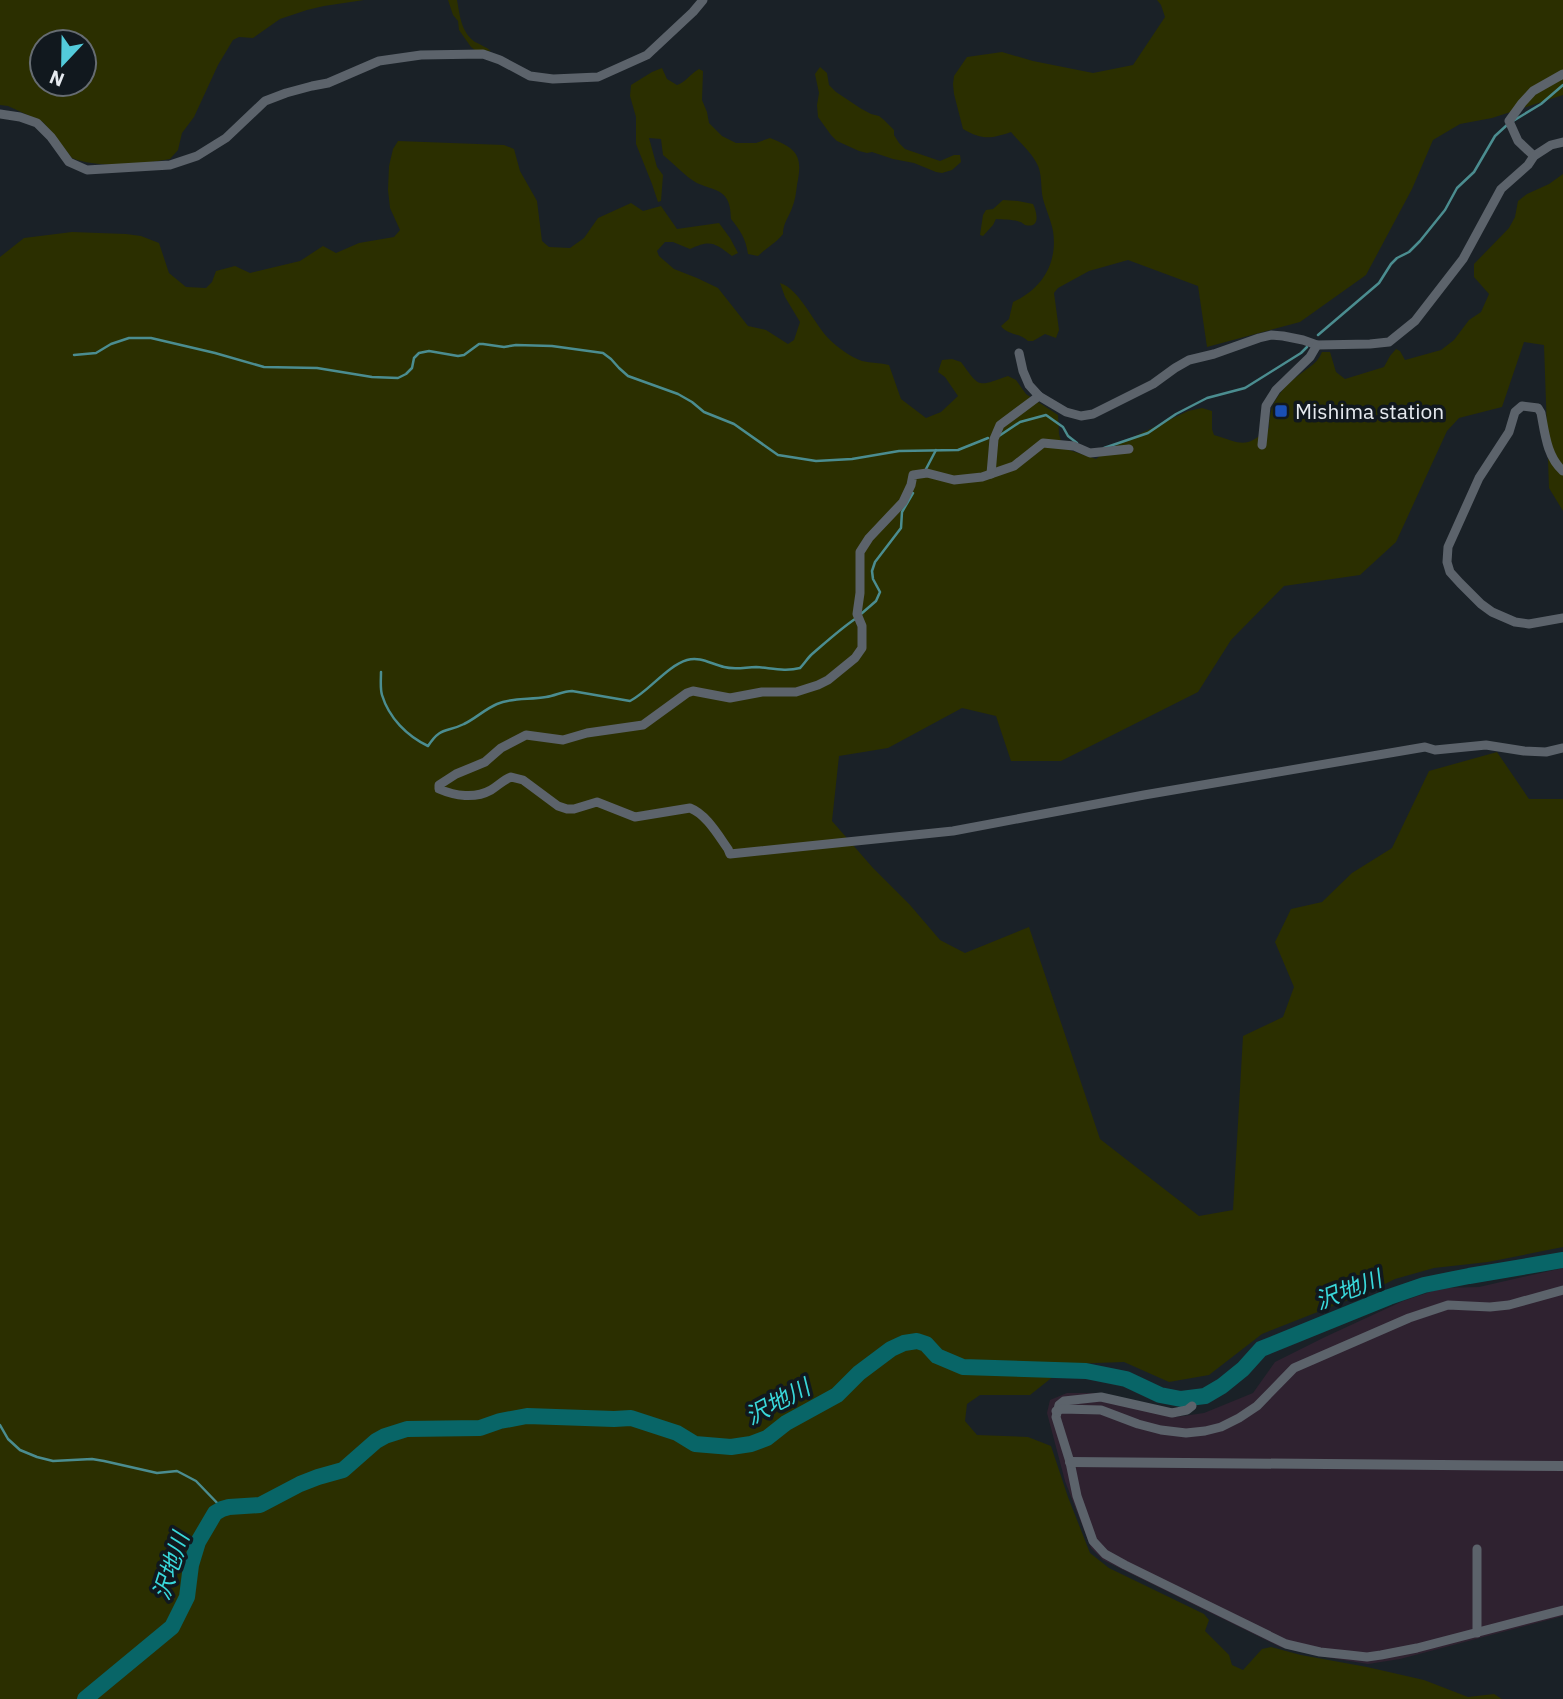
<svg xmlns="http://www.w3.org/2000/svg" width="1563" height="1699" viewBox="0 0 1563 1699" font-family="'IBM Plex Sans','Noto Sans JP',sans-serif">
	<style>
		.industrial { fill: #2f2230 }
		.green { fill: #2b2f00; fill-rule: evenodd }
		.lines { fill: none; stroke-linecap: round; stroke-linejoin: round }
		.stream { stroke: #4b8d90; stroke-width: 2.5 }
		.river { stroke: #086567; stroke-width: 16 }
		.minor { stroke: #5c636b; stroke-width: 9 }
		.tertiary { stroke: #5c636b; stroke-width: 10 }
		.transit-dot { fill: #1a4fb4; stroke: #11181e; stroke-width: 2.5 }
		.labels { text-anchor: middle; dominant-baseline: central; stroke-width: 7; stroke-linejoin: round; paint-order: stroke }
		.poi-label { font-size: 21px; fill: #e6eaef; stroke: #11181e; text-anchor: start }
		.water-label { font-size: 23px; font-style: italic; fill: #39d8db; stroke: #11181e }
	</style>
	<rect width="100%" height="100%" fill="#1a2127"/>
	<!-- industrial -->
	<polygon class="industrial" points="1563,1268 1563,1616 1400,1659 1368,1664 1325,1657 1280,1647 1103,1560 1091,1548 1065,1481 1047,1413 1050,1400 1067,1393 1100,1393 1146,1411 1176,1417 1204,1413 1253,1393 1275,1362 1325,1337 1403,1301 1442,1288 1479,1287"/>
	<!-- green -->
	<g class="green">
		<path d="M0,0H364L324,6L307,10L280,19L253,38L239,37L233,40L218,65L194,117L182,133L178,150L170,159C143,164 98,169 72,158L43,122L8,106L0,105ZM42,42H84V84H42Z"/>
		<path d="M448,0H457C460,16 461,32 475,42C481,45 486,47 491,51L475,50L471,47L459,30L458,21L453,15Z"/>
		<path d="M1157,0H1563V95L1492,118L1460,124L1433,140L1412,189L1366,275L1300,322L1207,347L1198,286L1128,260L1089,271L1058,288L1054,293L1059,330L1056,338L1045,334L1033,341H1028C1020,333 1007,335 1001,326L1009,319L1013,302C1042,289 1058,263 1053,231C1051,220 1046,210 1043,199C1040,187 1043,173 1036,162C1030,151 1019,142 1011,132C991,139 982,140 963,129L954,94L953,84L954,76L967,57L1002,52L1033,61L1093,73L1133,65L1165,17L1161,5Z"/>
		<polygon points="820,67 827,73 829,85 836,92 860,108 871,114 879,116 884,120 894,130 894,135 899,143 905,149 940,161 954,155 960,155 961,162 952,170 942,173 936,172 914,163 893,159 872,152 867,153 859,151 837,141 831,135 818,117 817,105 819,93 815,74"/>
		<path d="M662,68L667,79L677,85C686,82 690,74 699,69L703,71L702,100L707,112L709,123L722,136L736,143H756L770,138C798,149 803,156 797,185C796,193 795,201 792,208C789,217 783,223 783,234C774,245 767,247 758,256L748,254C746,239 740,230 731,219C731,182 708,194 688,177C679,170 672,162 663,155L661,139L649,138L657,167L663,175L661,201L658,202L652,184L636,144V117L630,96L631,85L652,72Z"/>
		<path d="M398,141L504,145L514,149L520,171L537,201L542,241L549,247L570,248L584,238L598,218L631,203L643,211L661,206L677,229L719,223L730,238L738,253L732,256C715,243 711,239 690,249L673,242H665L657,251L659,256L674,269L697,278L718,288L748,326L766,330L788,344L794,340L800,322L785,297L780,283C800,289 815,326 830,340C838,348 851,357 862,361C871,363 881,363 889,365L901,399L926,418L941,412L958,396L945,377L938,372L942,360L952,359L961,362C980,388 977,387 1008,376L1016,380L1026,394L1058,415L1059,434L1063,448L1096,459L1112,447L1188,411L1202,408L1212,411V429L1214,435C1243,444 1245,449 1269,428C1269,402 1282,387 1303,372C1311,366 1318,362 1322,352H1330L1336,372L1345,379L1384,367L1390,356L1396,349L1400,351L1405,360L1441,350L1454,340L1469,320L1481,312L1489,294L1474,277V264L1509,228L1515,217L1518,201L1527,194L1549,184L1563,174V511L1549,488L1544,345L1524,342L1502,407L1459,418L1447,431L1396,542L1360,575L1284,586L1231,640L1198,692L1061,761H1011L996,716L962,708L888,748L839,756L832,821L873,868L910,905L940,940L965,953L1029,927L1100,1139L1199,1216L1233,1210L1243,1036L1283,1017L1294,987L1275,942L1291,909L1322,902L1352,873L1392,848L1429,771L1497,752L1529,799H1563V1247L1488,1262L1434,1268L1395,1279L1371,1291L1262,1334L1209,1375L1169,1382L1124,1362L1069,1364L1030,1395H980L967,1404L965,1421L977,1435L1028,1437L1051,1446L1068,1497L1090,1553L1109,1568L1204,1614L1209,1620L1205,1631L1229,1655L1232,1665L1243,1670L1262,1649L1271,1647L1301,1655L1367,1667L1424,1680L1468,1697L1494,1694L1502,1699H0V257L24,238L72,232L126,234L141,236L159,243L169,273L186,287L206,288L212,282L216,271L235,266L250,273L300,261L323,246L336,253L359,243L394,237L400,230L390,208L388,190L389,166L393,149Z"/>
		<path d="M1003,200L1018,201L1033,204C1037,212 1041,229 1025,225C1023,224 1022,222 1020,222C1013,219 1003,220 996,219L993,225L983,236L980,235L983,215L986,210L993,209Z"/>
	</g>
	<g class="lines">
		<!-- stream -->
		<g class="stream">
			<polyline points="1513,121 1541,104 1563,85"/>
			<polyline points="1318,335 1379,283 1391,264 1397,258 1409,252 1420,241 1445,210 1457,188 1474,172 1495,136 1507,125"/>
			<polyline points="74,355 96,353 111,344 129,338 151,338 215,353 264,367 317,368 372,377 398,378 406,374 412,368 414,358 419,353 429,351 458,356 464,355 479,344 483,344 504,347 516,345 552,346 603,353 611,359 619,368 628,376 678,394 692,402 704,412 734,424 778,455 816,461 852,459 899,451 958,450 988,438"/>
			<polyline points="999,436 1020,422 1046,415 1063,427 1068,436 1077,443"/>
			<polyline points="1104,448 1148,433 1176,414 1207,398 1245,388 1301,353 1307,347"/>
			<polyline points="926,469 936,450"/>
			<polyline points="861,614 876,601 880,592 873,579 872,571 875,562 901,528 902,512 913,493"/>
			<path d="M381,672C381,680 380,688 382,695C389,718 407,736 428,746C441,726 446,733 464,724C475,719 485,709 497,704C513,697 529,700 546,697C555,696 563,691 572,691L630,701C649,691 667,666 687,660C700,656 711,664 724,667C735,670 746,667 756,667C771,668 785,672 800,668C804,664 807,659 811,655C825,643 839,630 855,619"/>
			<polyline points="0,1425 8,1439 20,1450 37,1457 53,1461 92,1459 104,1461 157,1473 177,1471 196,1481 223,1509"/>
		</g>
		<!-- river -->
		<polyline class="river" points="85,1699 172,1627 187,1597 191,1565 198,1542 215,1513 222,1509 229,1507 260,1505 300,1484 318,1477 343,1470 376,1441 385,1436 407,1429 480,1428 500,1421 527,1416 614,1419 631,1418 677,1433 695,1444 731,1447 751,1444 767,1438 786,1423 837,1395 859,1373 891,1349 904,1343 917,1341 926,1344 937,1356 963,1367 1086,1371 1126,1379 1160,1395 1181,1399 1205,1396 1222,1386 1243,1369 1261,1349 1389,1297 1424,1285 1469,1276 1563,1260"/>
		<!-- minor -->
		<g class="minor">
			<polyline points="0,114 20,117 37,123 51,137 69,162 87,170 170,165 197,156 226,138 265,101 286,93 312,86 328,83 379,61 421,55 483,54 500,60 530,76 553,79 598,77 647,55 693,12 703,0"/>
			<polyline points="1534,156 1518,141 1509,121 1522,103 1533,91 1563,74"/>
			<polyline points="1019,353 1023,371 1029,385 1039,396 1066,412 1081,416 1093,414 1153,384 1175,368 1189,360 1214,354 1259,338 1271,335 1283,336 1303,340 1317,345 1370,344 1389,342 1415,321 1463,259 1501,189 1528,165 1534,156 1551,145 1563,142"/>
			<polyline points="1262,445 1266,406 1276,390 1310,357 1317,345"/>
			<path d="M1129,449L1090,453L1074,446L1043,443L1014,466L982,477L954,480L927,473L913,475L911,485L903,502L869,538L860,552V593L857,614L862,626V648L855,658L828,680L818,685L796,692H762L730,698L693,691L687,693L643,725L587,733L563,740L526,735L501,748L485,762L456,774L439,785V789C455,796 475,799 491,790C498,786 503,780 511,777L523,780L558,806L567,809H574L597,802L635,817L690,808C706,814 718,835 728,849L730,854L953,831L1144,795L1425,747L1435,750L1486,745L1524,751L1546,752L1563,748"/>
			<path d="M1563,471C1547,457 1545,434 1541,413L1538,408L1522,406L1515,412L1509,432L1479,478L1448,547L1447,562L1450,572L1460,583L1481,604L1492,612L1515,622L1529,624L1563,618"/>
			<polyline points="991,474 994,439 1000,425 1039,396"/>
			<polyline points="1192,1406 1187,1410 1172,1413 1101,1397 1064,1401 1059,1405 1056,1417 1070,1462 1077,1496 1093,1541 1105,1554 1125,1565 1286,1644 1320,1652 1349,1655 1367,1657 1381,1655 1417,1648 1563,1610"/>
			<polyline points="1056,1411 1062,1409 1101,1410 1138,1424 1161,1430 1186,1433 1205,1431 1221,1427 1239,1418 1257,1406 1294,1368 1409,1318 1448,1305 1490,1307 1509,1305 1563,1290"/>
			<polyline points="1477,1549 1477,1633"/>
		</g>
		<!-- tertiary -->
		<polyline class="tertiary" points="1070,1462 1563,1466"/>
	</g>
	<!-- markers -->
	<rect class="transit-dot" x="1274" y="404" width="14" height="14" rx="3.5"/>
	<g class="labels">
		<!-- poi labels -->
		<g class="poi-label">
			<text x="1295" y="411">Mishima station</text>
		</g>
		<!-- water labels -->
		<g class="water-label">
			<text transform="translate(1348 1289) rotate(-21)">沢地川</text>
			<text transform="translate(777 1401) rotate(-28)">沢地川</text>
			<text transform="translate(170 1566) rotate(-72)">沢地川</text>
		</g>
	</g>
	<!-- north arrow -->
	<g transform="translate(63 63) rotate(202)"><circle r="33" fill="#11181e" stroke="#666c72" stroke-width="2"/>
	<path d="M0-5L12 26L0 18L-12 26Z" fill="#53cbdb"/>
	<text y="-10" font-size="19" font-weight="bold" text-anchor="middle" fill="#e6eaef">N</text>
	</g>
</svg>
